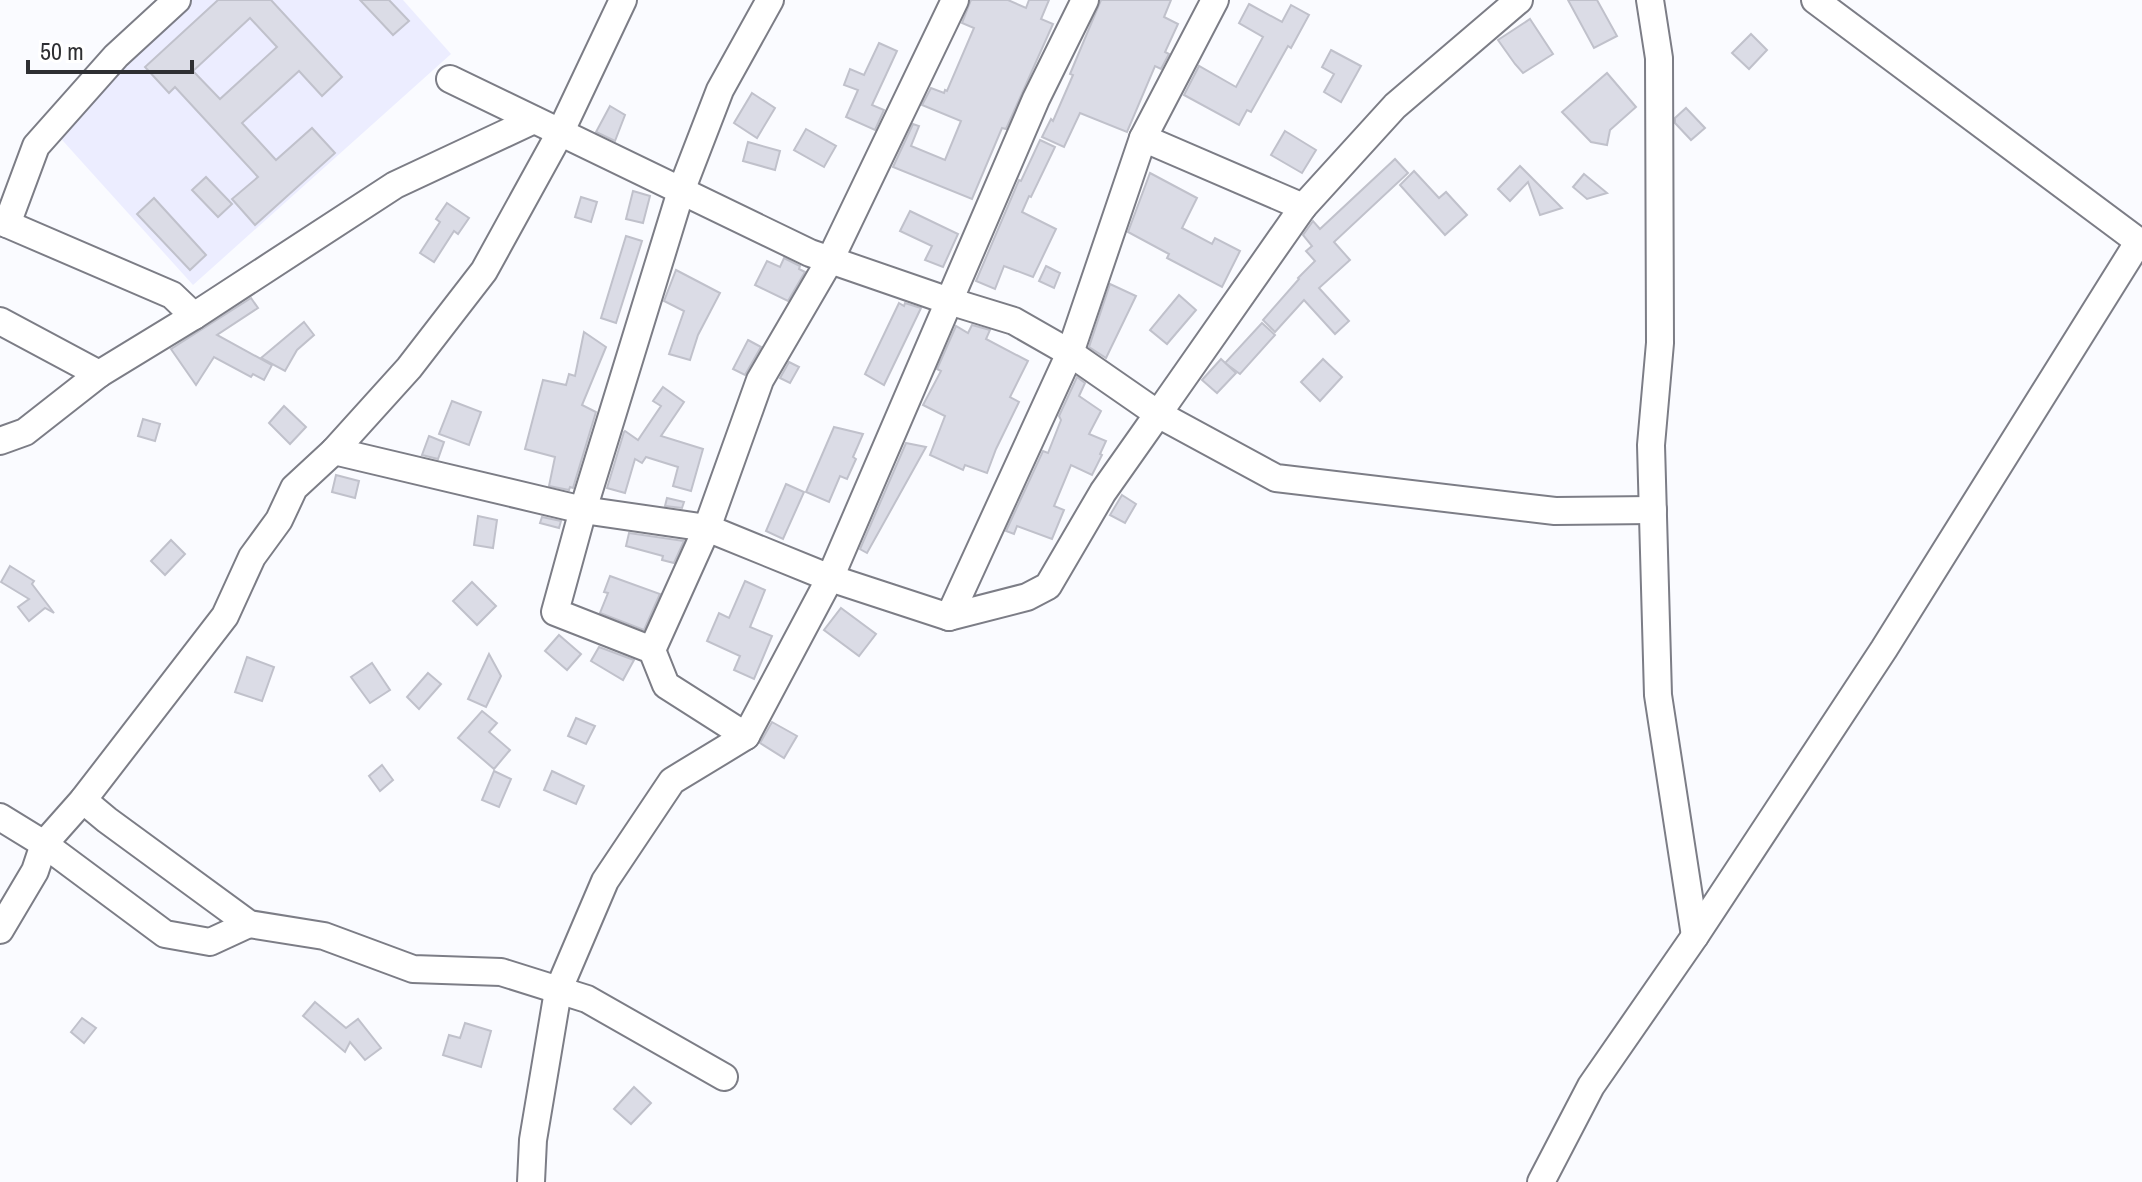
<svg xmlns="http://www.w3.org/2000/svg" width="2142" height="1182" viewBox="0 0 2142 1182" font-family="'Archivo Narrow',sans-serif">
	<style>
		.built { fill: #ecedff }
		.building { fill: #dbdce6; stroke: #c0c1cb; stroke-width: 2; fill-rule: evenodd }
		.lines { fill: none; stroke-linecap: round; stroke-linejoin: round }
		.minor-casing { stroke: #7c7d86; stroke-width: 30 }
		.minor { stroke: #fff; stroke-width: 26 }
	</style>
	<rect width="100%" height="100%" fill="#fafbff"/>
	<!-- built -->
	<polygon class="built" points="191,0 403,0 451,54 193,285 45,121"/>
	<!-- building -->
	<g class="building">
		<path d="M218,0H271L342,77L322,96L299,71L242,123L276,160L312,128L335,153L255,225L232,199L258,177L175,87L169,93L145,67ZM250,18L277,47L220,99L193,71Z"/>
		<polygon points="360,0 389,0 409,21 393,35"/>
		<polygon points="971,0 1008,0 1026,8 1029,0 1049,0 1041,19 1053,24 1006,129 1002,128 972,199 893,167 913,124 919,126 911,146 945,160 961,121 922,105 931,88 944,93 945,90 947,91 974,28 962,23"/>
		<polygon points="1101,0 1171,0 1164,17 1178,24 1165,52 1169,54 1161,69 1155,66 1127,132 1080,113 1064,147 1042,137 1051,119 1053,121 1073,75 1070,74"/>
		<polygon points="1568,0 1597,0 1617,36 1594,48"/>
		<polygon points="1249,4 1282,22 1291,5 1309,15 1291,48 1288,46 1251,112 1247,110 1239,125 1184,95 1199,66 1236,87 1263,37 1239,23"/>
		<polygon points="1530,19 1553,54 1523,73 1515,64 1498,40"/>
		<polygon points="1751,34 1767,50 1749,69 1732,53"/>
		<polygon points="879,43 897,51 872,105 884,110 875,130 846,117 858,90 844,85 850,69 864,75"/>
		<polygon points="1331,50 1361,66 1341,102 1324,92 1334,74 1322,67"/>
		<polygon points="1607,73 1636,107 1610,130 1607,145 1591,142 1562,112"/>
		<polygon points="752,93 775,108 757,138 734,123"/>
		<polygon points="610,106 625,115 615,141 596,132"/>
		<polygon points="1686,108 1705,128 1691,140 1675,123 1675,118"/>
		<polygon points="806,129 836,146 824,167 794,150"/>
		<polygon points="1285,131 1316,150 1302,173 1271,155"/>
		<polygon points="1040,140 1055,147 1031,197 1029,196 1022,212 1056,229 1033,277 1004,266 995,289 976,281 1019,180 1021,181"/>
		<polygon points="748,142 780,151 775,170 743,161"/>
		<polygon points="1395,159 1408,173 1334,242 1350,260 1319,288 1349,321 1335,334 1304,300 1275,332 1263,320 1299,279 1298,278 1315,261 1306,251 1312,246 1303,235 1313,221 1320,229"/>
		<polygon points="1520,166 1562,208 1540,215 1528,182 1510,201 1498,189"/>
		<polygon points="1414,171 1439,198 1446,192 1467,215 1445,235 1400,185"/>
		<polygon points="1150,173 1197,198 1182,228 1212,244 1215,238 1240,251 1222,287 1167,258 1169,254 1128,232"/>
		<polygon points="1584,174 1607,193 1587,199 1573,187"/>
		<polygon points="206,177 232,204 218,217 192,190"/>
		<polygon points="633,191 650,196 643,223 626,219"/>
		<polygon points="581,197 597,202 591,222 575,217"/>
		<polygon points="154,198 206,255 190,270 137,214"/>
		<polygon points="447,203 469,218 458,234 454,231 434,262 420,253 440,222 436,219"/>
		<polygon points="910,211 958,234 943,267 925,260 932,246 900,231"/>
		<polygon points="626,236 642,241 616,323 601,318"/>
		<polygon points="784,258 800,266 799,269 805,272 788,301 755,285 767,261 780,267"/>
		<polygon points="1046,266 1060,273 1054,288 1039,281"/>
		<polygon points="676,270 720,293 698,335 690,360 669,354 684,311 664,301"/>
		<polygon points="1110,284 1136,296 1106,358 1089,347"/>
		<polygon points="1179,295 1196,310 1167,344 1150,330"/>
		<polygon points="251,298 258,308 217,335 272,365 264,380 253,374 251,377 214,357 196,385 171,349"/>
		<polygon points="899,303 904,306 905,303 921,308 884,385 865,374"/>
		<polygon points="304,322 314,335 297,350 285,371 261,358"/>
		<polygon points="1262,323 1275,335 1240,374 1225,363"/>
		<polygon points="972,325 990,330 986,339 1028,361 1010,397 1019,402 996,449 987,473 965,465 963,470 930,455 945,416 923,405 941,371 937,369 956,326 968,333"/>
		<polygon points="584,332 606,347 582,405 596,412 573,488 570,487 569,490 549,486 555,457 525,449 543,380 566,385 569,374 575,376"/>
		<polygon points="748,340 761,347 745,375 733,369"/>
		<polygon points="1221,359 1236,373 1217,393 1202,380"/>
		<polygon points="1323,359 1342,377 1320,401 1301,382"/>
		<polygon points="789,362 799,367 790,383 780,378"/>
		<polygon points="1077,377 1085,383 1079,396 1101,411 1089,434 1106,441 1100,454 1102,455 1092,475 1071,465 1054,506 1064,510 1052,539 1017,526 1014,534 1006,531 1043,451 1048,453 1061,420 1059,416"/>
		<polygon points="663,387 684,402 661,436 703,449 691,491 673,486 678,467 646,457 642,463 635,459 625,493 607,488 624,432 625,431 638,440 661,406 653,401"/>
		<polygon points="452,401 481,412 469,445 439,434"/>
		<polygon points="284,406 306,427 290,444 269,423"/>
		<polygon points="143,419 160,424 155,441 138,436"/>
		<polygon points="834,427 863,434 853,457 856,459 847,479 840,476 829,502 806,492"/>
		<polygon points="429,436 444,442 438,459 422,455"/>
		<polygon points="906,443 926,447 867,553 860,549"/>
		<polygon points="336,475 359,481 355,498 332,492"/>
		<polygon points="786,484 804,492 783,539 766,531"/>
		<polygon points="1122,495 1136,504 1125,523 1110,515"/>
		<polygon points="667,498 684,502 682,508 665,506"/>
		<polygon points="478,516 497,520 493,548 474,545"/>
		<polygon points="542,517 561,521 559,528 540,523"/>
		<polygon points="629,533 684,541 674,563 662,560 663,556 626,546"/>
		<polygon points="171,540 185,554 165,575 151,561"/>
		<polygon points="10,566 34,581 32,584 54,613 45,608 29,621 18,607 29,599 1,582"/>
		<polygon points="610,576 660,594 644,630 600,613 608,593 604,592"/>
		<polygon points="745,581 765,590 750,627 772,636 754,679 734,670 740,656 707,641 719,613 729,618"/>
		<polygon points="472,582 496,606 477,625 453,601"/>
		<polygon points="841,608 876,634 859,656 824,630"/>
		<polygon points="559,635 581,654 567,670 545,651"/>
		<polygon points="599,647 634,660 623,680 591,661"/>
		<polygon points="489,654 501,676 486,707 468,699"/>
		<polygon points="247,657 274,667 262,701 235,692"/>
		<polygon points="372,663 390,690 370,703 351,677"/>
		<polygon points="428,673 441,684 419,709 407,697"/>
		<polygon points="482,711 497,723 489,732 510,750 494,769 458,738"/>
		<polygon points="576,718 595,726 586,744 568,736"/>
		<polygon points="772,722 797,736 784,758 760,743"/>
		<polygon points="382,765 393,780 380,791 369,776"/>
		<polygon points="494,771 511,779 499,807 482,800"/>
		<polygon points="552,771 584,786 576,804 544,790"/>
		<polygon points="315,1002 346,1028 358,1019 381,1048 365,1060 350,1042 345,1052 303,1016"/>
		<polygon points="82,1018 96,1028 84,1043 71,1032"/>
		<polygon points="465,1023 491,1031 481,1067 443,1055 449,1035 460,1038"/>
		<polygon points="634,1087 651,1103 631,1124 614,1109"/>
	</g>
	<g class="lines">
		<defs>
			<g id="minor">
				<polyline points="1519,0 1395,106 1303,207 1158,414 1276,478 1555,511 1653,510"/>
				<polyline points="1650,0 1659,58 1660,343 1651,445 1658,695 1695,936"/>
				<polyline points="1815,0 2142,244"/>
				<polyline points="1143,138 1303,207"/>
				<polyline points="0,221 172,295 194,316"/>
				<polyline points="7,224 36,146 116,56 177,0"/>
				<polyline points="0,321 99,374"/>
				<polyline points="0,441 25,432 99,374 194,316 395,185 534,120"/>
				<polyline points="334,451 583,510 707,528 830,578 949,617 1027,597 1048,586 1103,492 1158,414 1070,353 1014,321 949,301 810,253 450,79"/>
				<polyline points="949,617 1070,353 1143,138 1215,0"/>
				<polyline points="652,650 707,528 760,380 830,260 955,0"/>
				<polyline points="746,736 666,685 652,650 555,612 583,510 681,191 720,90 770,0"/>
				<polyline points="83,800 107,820 249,924 324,936 413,969 501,972 587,999 724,1077"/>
				<polyline points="0,817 44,844 165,934 210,942 249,924"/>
				<polyline points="0,930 35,871 44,844 83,800 225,616 252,557 279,520 294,488 334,451 409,368 484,271 560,133 623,0"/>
				<polyline points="531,1182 533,1140 558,991 605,881 672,781 746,736 830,578 1036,99 1085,0"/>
				<polyline points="1541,1182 1591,1086 1695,936 1884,649 2139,241"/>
			</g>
		</defs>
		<!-- minor casing -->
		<use href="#minor" class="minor-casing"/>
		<!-- minor -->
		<use href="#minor" class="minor"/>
	</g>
	<!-- scale -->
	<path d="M28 60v12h164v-12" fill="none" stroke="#2e2f32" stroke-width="4"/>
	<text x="40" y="60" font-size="24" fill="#2e2f32" stroke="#ffffff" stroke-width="6" paint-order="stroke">50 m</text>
</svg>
